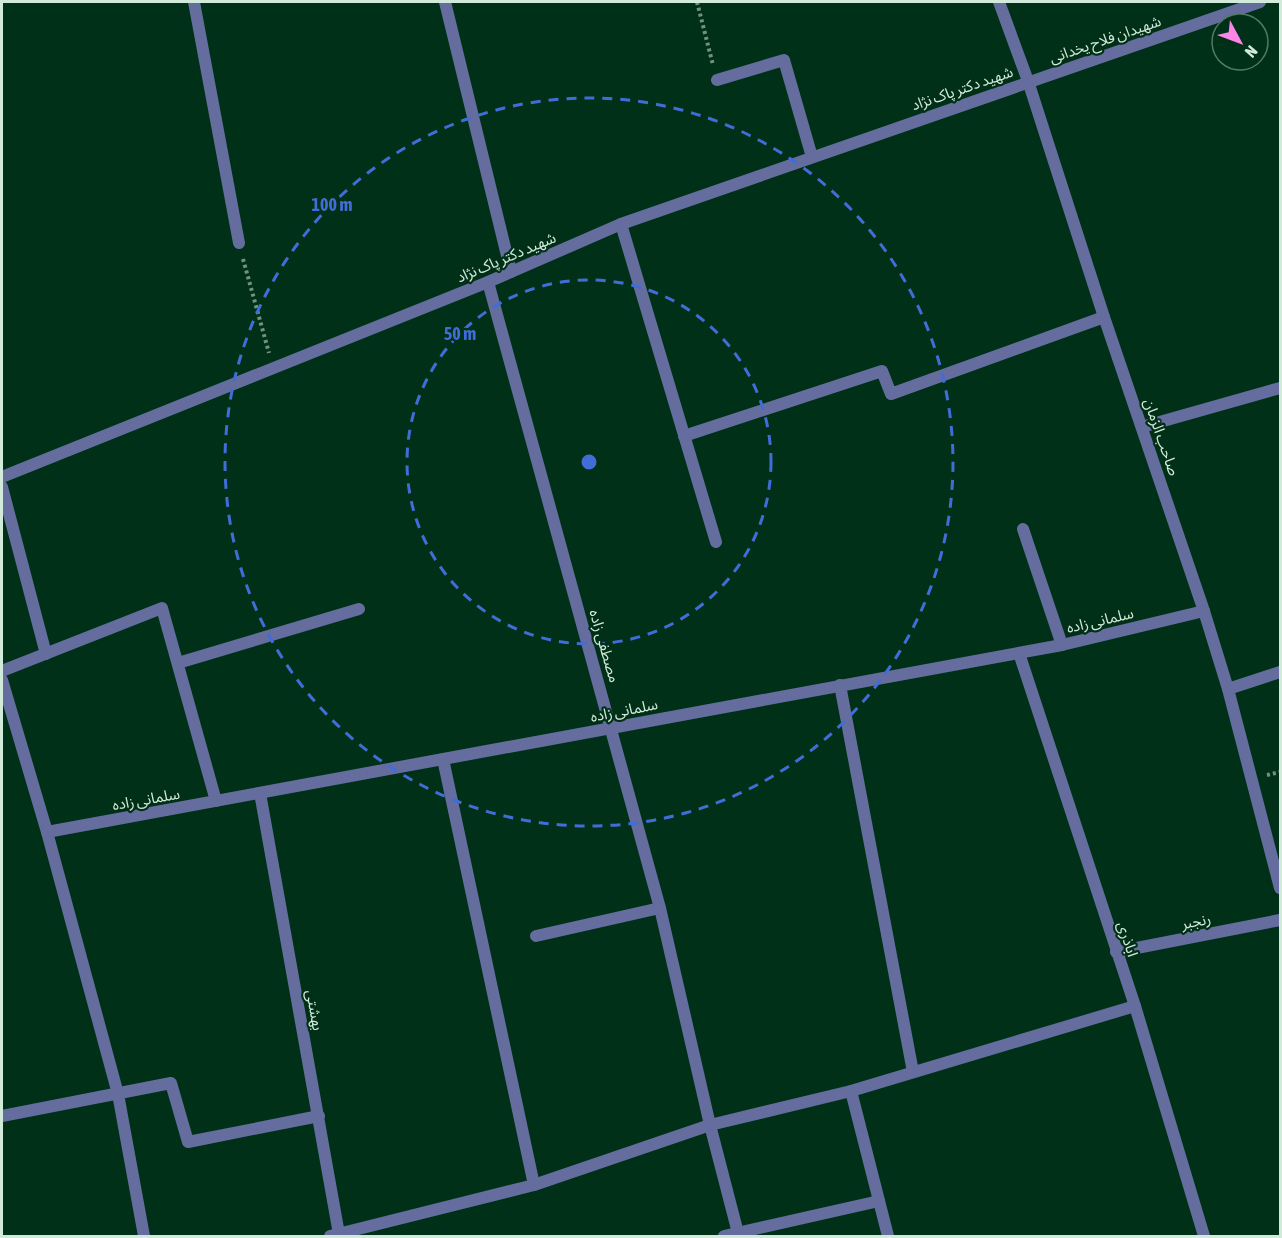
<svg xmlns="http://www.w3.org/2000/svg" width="1282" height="1238" viewBox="0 0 1282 1238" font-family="'Asap Condensed','Noto Sans Arabic',sans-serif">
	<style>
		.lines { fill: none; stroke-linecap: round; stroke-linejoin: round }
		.path { stroke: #6f937e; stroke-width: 4; stroke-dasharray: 3 3; stroke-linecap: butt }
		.street { stroke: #646d9d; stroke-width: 12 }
		.ring { fill: none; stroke: #416dd8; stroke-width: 3; stroke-dasharray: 10 8 }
		.labels { text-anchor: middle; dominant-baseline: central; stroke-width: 4.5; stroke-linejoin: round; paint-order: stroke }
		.street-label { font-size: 15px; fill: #d2ead9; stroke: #003017 }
		.centre { fill: #416dd8; stroke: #003017; stroke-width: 3 }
		.ring-label { font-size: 18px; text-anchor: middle; font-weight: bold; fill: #416dd8; stroke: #003017; stroke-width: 4.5; stroke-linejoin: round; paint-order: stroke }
	</style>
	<rect width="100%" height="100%" fill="#003017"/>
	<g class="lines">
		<!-- path -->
		<g class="path">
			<polyline points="697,2 713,65"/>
			<polyline points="243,259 269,353"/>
			<polyline points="1267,775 1280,772"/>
		</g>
		<!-- street -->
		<g class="street">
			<polyline points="194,2 239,243"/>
			<polyline points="445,2 511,272"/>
			<polyline points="999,2 1028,81 1104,317 1204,611 1228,689 1280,888"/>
			<polyline points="717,80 784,60 812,157"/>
			<polyline points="621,224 716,542"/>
			<polyline points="488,282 660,908 710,1125 738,1233"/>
			<polyline points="1142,427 1280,388"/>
			<polyline points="684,436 882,371 891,394 1104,317"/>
			<polyline points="2,477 488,282 621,224 1260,2"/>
			<polyline points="2,487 46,654"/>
			<polyline points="1023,529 1062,645"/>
			<polyline points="1019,653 1135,1006 1204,1236"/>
			<polyline points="178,663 359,609"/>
			<polyline points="2,671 162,608 216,801"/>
			<polyline points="2,680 47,832 118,1094 144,1236"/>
			<polyline points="840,685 913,1072"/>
			<polyline points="1228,689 1280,672"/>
			<polyline points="443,759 534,1185"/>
			<polyline points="260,793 339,1234"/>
			<polyline points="47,832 1062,645 1204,611"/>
			<polyline points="536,936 660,908"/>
			<polyline points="1116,952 1280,920"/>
			<polyline points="851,1091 888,1236"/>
			<polyline points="2,1116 171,1083 188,1142 319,1116"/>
			<polyline points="330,1236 534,1185 710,1125 851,1091 1135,1006"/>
			<polyline points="724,1236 879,1201"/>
		</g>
	</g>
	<!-- distance rings -->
	<g class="ring">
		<circle cx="589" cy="462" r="182"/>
		<circle cx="589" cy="462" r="364"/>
	</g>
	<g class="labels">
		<!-- street labels -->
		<g class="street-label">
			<text transform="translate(1105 39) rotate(-19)">شهیدان فلاح یخدانی</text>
			<text transform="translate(962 88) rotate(-19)">شهید دکتر پاک نژاد</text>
			<text transform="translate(506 257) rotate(-23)">شهید دکتر پاک نژاد</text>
			<text transform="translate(1162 437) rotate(71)">صاحب الزمان</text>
			<text transform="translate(1100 620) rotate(-13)">سلمانی زاده</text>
			<text transform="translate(605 646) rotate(74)">مصطفی زاده</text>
			<text transform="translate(624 710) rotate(-11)">سلمانی زاده</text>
			<text transform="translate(146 799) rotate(-10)">سلمانی زاده</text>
			<text transform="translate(1196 921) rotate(-11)">رنجبر</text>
			<text transform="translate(1128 939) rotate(72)">اباذری</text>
			<text transform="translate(315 1010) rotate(80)">بهشتی</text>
		</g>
	</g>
	<circle cx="589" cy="462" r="9" class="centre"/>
	<g class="ring-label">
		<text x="332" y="211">100 m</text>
		<text x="460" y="340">50 m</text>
	</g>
	<!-- border -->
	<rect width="1282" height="1238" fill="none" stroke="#d2ead9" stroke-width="6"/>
	<!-- north arrow -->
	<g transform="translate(1240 42) rotate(131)"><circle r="28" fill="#003017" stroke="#547a65" stroke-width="1.5"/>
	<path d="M0-4.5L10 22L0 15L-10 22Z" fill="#fb86e5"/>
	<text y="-9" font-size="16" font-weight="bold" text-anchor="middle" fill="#d2ead9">N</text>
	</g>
</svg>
